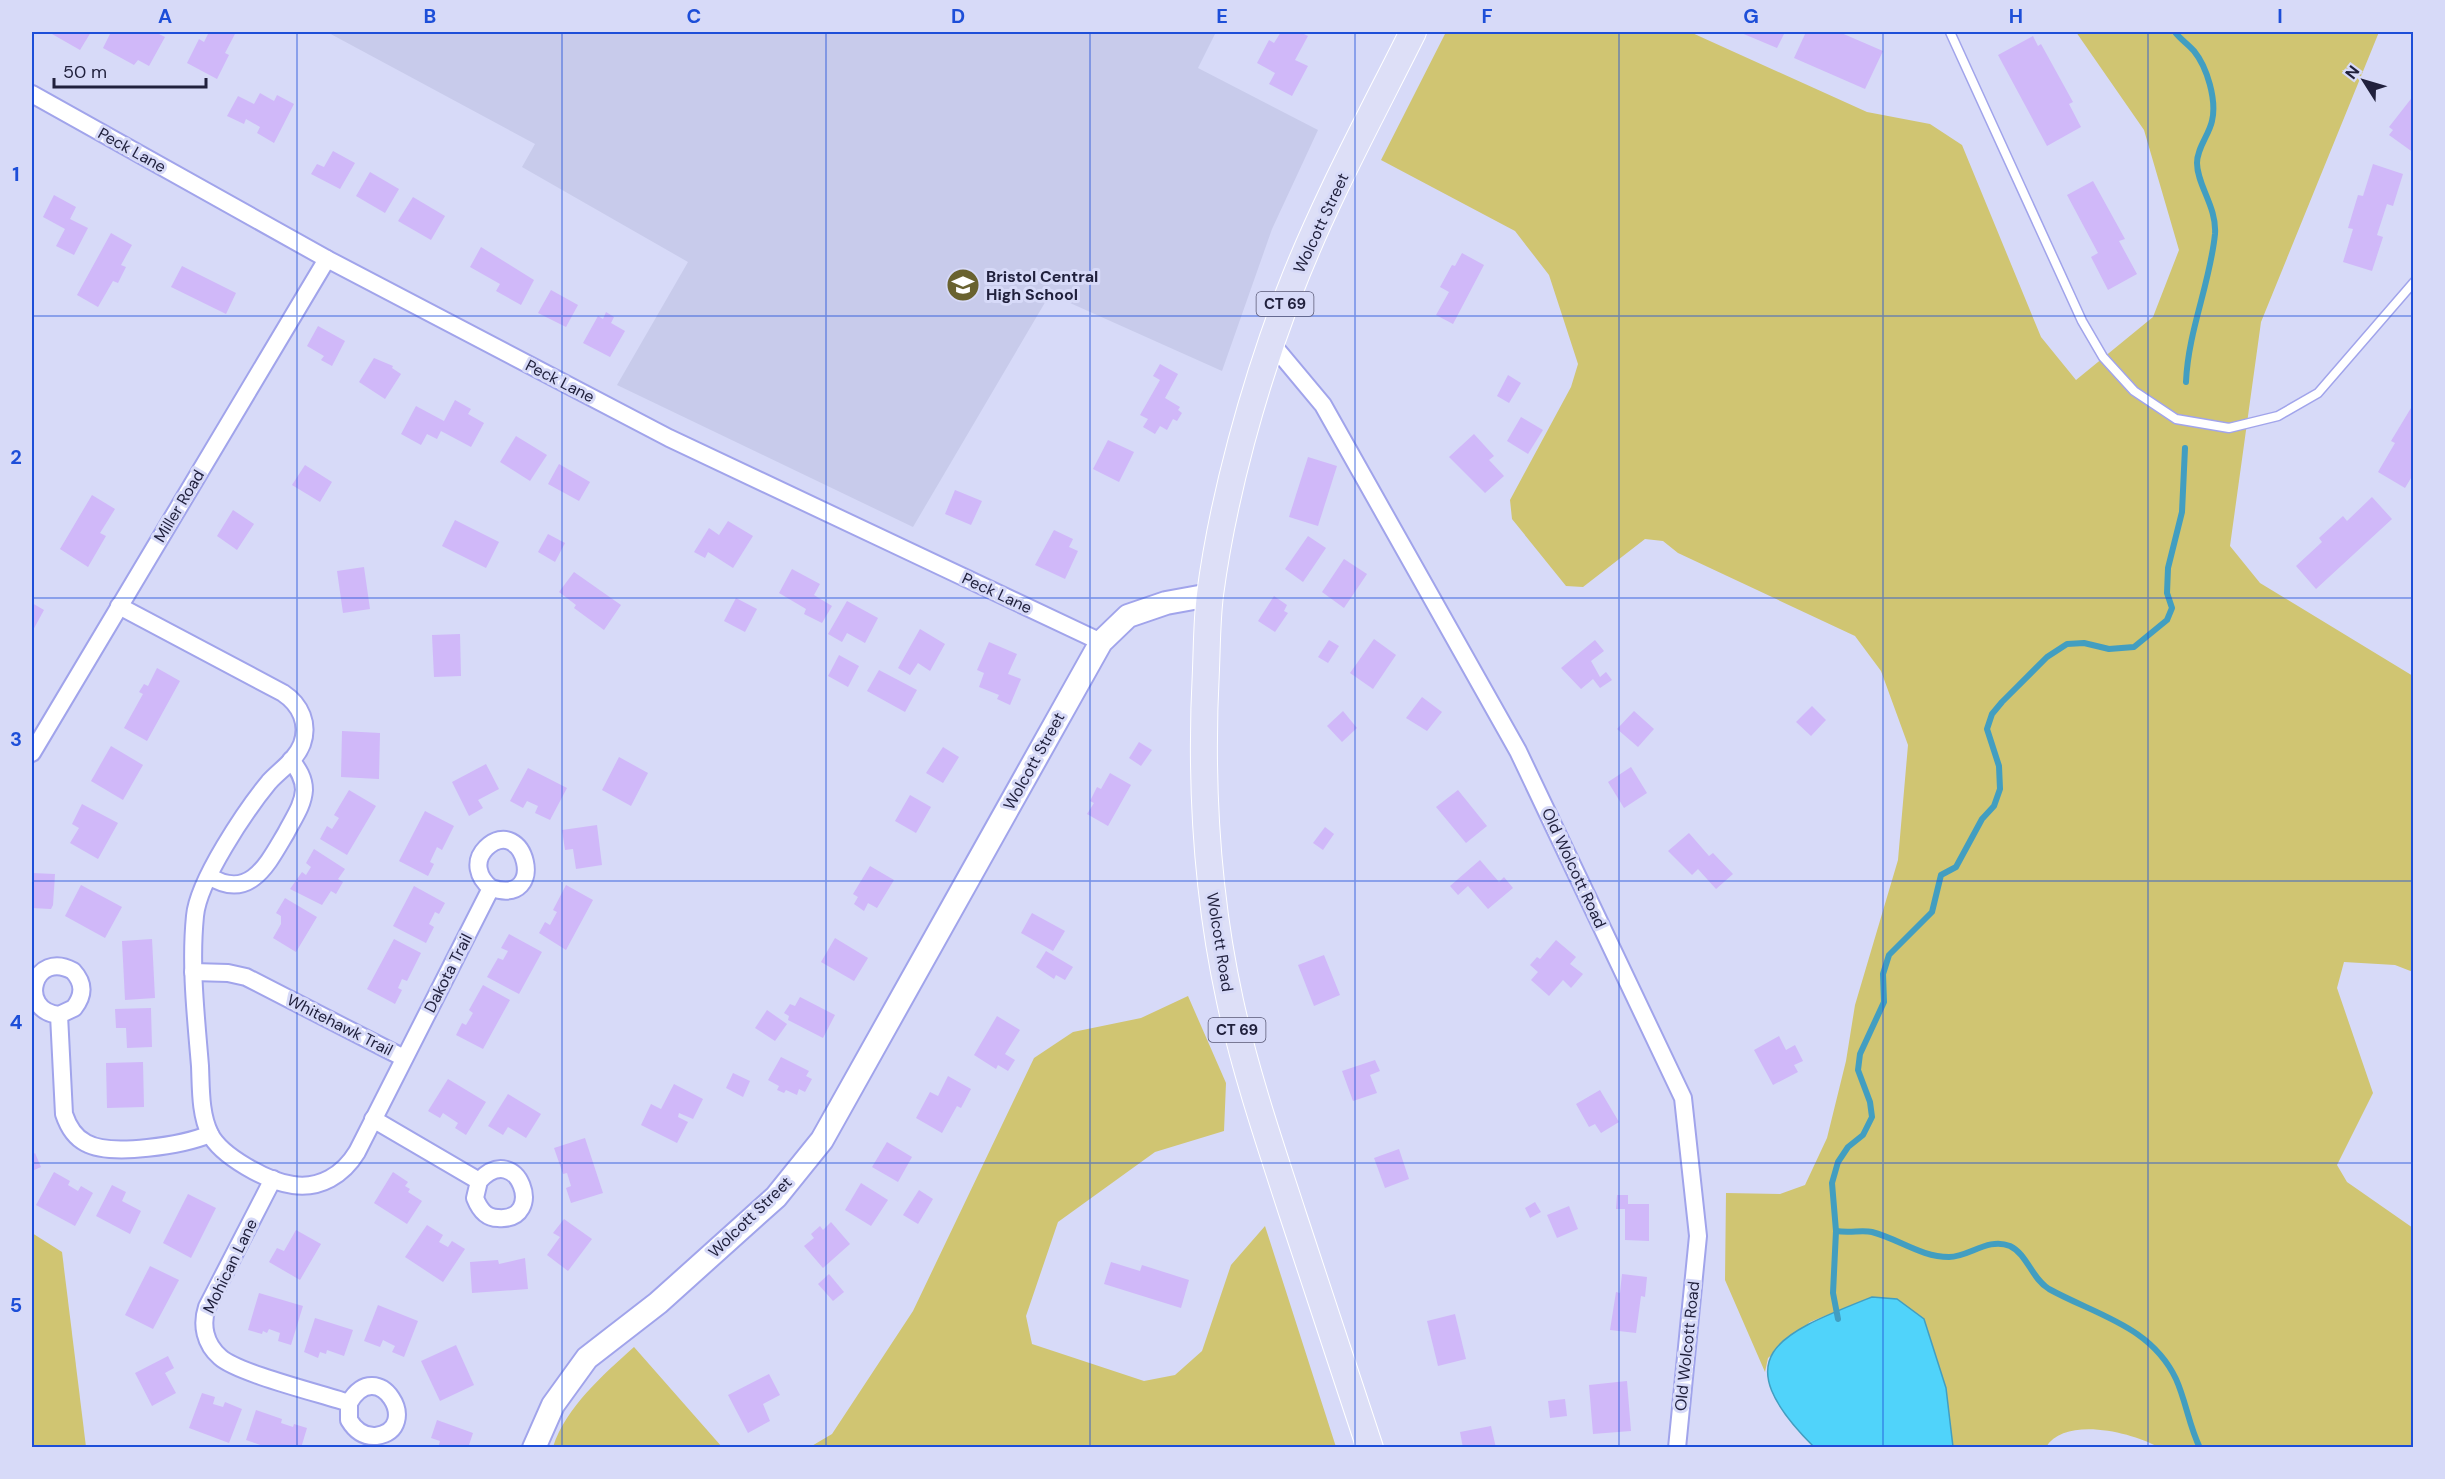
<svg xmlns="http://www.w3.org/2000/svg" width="2445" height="1479" viewBox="0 0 2445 1479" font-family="'DM Sans',sans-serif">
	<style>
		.built { fill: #c8cbeb }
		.green { fill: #d0c572 }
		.water { fill: #50d3fa; stroke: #429ec1; stroke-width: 1.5 }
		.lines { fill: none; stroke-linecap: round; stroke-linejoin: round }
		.stream { stroke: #429ec1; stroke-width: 6 }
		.building { fill: #d0b8f9 }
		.lane-casing { stroke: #a1a4eb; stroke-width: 11 }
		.street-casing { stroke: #a1a4eb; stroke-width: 20 }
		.secondary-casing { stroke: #a1a4eb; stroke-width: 26 }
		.primary-casing { stroke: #fff; stroke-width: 28 }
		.lane { stroke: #fff; stroke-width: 8 }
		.street { stroke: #fff; stroke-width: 16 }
		.secondary { stroke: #fff; stroke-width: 22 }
		.primary { stroke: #dddff7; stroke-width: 26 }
		.grid { fill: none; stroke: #1d4ed8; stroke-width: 1.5; stroke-opacity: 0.55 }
		.labels { text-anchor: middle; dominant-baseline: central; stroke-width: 6; stroke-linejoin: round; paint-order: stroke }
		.shield { fill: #d7daf8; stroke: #585875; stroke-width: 1.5 }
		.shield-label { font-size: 15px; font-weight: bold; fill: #21213d }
		.street-label { font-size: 16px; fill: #21213d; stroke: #d7daf8 }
		.poi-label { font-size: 16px; font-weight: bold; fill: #21213d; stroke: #d7daf8; text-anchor: start }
		.neatline { fill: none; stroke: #1d4ed8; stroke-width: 2 }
		.grid-label { font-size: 20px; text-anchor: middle; font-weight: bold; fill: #1d4ed8 }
	</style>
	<rect width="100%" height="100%" fill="#d7daf8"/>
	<!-- built -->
	<polygon class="built" points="327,32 1216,32 1198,68 1318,130 1272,229 1222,371 1050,294 913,527 617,385 688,262 522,167 535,144"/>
	<!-- green -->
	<g class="green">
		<path d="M1446,32H1690L1867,112L1930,124L1962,145L2041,337L2076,380L2153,317L2179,250L2144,130L2076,32H2379L2261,322L2230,546L2260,583L2413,676V972L2395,965L2344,962L2337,988L2373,1093L2337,1165L2347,1182L2413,1228V1447H2158C2131,1432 2065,1416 2046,1447H1953L1946,1388L1924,1319L1897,1299L1872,1297L1810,1322L1768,1358L1765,1372L1725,1280L1726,1193L1780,1194L1805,1185L1827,1138L1846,1061L1855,1005L1898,860L1908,745L1881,671L1855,636L1678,553L1663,541L1645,539L1583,587L1566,586L1512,519L1510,500L1571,387L1578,364L1549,275L1515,231L1381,160Z"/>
		<polygon points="1188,996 1226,1083 1224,1131 1155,1152 1058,1222 1026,1316 1032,1344 1144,1381 1175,1375 1202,1351 1231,1265 1265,1226 1336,1447 810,1447 832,1434 913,1311 1034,1058 1073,1032 1141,1018"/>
		<polygon points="32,1233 62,1252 86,1447 32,1447"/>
		<path d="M634,1347L722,1447H553C566,1407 603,1375 634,1347Z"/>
	</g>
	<!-- water -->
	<path class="water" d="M1872,1297L1897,1299L1924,1319L1946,1388L1953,1447H1814C1721,1354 1782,1333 1872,1297Z"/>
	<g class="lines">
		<!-- stream -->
		<g class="stream">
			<path d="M2175,32C2180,39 2188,44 2194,51C2207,67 2217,100 2212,121C2209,135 2197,148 2197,163C2197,185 2217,207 2215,234C2210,284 2188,331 2186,382"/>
			<path d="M1836,1231C1849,1233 1863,1230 1872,1232C1899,1239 1921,1257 1949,1257C1969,1257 1988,1237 2010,1246C2027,1254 2032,1279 2049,1289C2096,1315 2151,1326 2176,1379C2186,1401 2189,1426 2200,1448"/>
			<polyline points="1838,1319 1833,1293 1836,1231 1832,1183 1838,1162 1848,1147 1863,1135 1872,1117 1870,1102 1858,1070 1860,1054 1884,1002 1883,974 1889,955 1932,912 1941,875 1956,867 1982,819 1994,806 2000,789 1999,766 1987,729 1992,714 2002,702 2047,657 2067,644 2084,643 2109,649 2134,647 2167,620 2172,608 2167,593 2168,568 2182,512 2185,448"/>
		</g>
	</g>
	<!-- building -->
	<g class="building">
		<polygon points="54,32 91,32 80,50 52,34"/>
		<polygon points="111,32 155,32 165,37 149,66 138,60 134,65 103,48"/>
		<polygon points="209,32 236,32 225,53 229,55 217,79 187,63 199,39 204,42"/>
		<polygon points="1281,32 1300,32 1308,36 1295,60 1308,66 1292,96 1269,84 1275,73 1257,63 1269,40 1274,43"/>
		<polygon points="1739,32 1785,32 1777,48"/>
		<polygon points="1806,32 1839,32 1883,51 1865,89 1794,58"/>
		<polygon points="2033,36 2038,46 2041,44 2073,102 2069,104 2081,127 2047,146 1998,55"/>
		<polygon points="260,93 274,101 277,95 294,104 274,143 257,133 260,127 246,119 244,124 227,116 238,96 254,104"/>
		<polygon points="2414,95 2414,153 2389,135 2393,130 2389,127"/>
		<polygon points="333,151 355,163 340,189 311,174 317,164 324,167"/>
		<polygon points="2373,164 2403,174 2393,206 2387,204 2377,235 2383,237 2372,271 2343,262 2353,229 2348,228 2358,195 2363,196"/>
		<polygon points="370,172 399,189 385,213 356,196"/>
		<polygon points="2093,181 2125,239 2119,241 2137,274 2108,290 2091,257 2098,253 2067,195"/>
		<polygon points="54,195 76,207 70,219 88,228 74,255 56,246 65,229 43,217"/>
		<polygon points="413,197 445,216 431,240 398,221"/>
		<polygon points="111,233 132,245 121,265 126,267 118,283 113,281 98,307 77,295"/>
		<polygon points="481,247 534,280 521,305 496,291 500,284 470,267"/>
		<polygon points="1462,253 1484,265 1453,324 1436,315 1449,292 1440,287 1452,265 1455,266"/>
		<polygon points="182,266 236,293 226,314 171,287"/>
		<polygon points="551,290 578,305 566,327 538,313"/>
		<polygon points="606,312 614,317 611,323 625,331 610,357 583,343 598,316 603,319"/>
		<polygon points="318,326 345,341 332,366 321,360 324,356 307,346"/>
		<polygon points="374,358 393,366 392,368 401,374 385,399 359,382"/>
		<polygon points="1160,364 1178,374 1165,398 1180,407 1178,410 1182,413 1177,421 1173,419 1167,430 1160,426 1155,434 1143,427 1148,419 1140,415 1160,380 1153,376"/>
		<polygon points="1508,375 1521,383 1509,403 1497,396"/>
		<polygon points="455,400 471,409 468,414 484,423 471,447 441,431 437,439 427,434 421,445 401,434 416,406 444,421"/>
		<polygon points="2414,403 2414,473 2405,488 2378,472 2395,443 2391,441"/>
		<polygon points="1521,417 1543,430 1528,454 1507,441"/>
		<polygon points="1474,434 1494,456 1489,460 1504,476 1485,493 1449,457"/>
		<polygon points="516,436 547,455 530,481 500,462"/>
		<polygon points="1108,440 1134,452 1119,482 1093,469"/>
		<polygon points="1308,457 1337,466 1318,526 1289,517"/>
		<polygon points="559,464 590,482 579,501 548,484"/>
		<polygon points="305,465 332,482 320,502 292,485"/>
		<polygon points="955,490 982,501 971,525 945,514"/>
		<polygon points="92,495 115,509 100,533 106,536 88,567 60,549"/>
		<polygon points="2372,497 2392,519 2316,589 2296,566 2322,542 2319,538 2343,516 2347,521"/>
		<polygon points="233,510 254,524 237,550 217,536"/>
		<polygon points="455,520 499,542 486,568 442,546"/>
		<polygon points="728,521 753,536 733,568 708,552 705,558 694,552 709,528 719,535"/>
		<polygon points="1054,530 1073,539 1069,547 1078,551 1065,579 1035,565"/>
		<polygon points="548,534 565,543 555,562 538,552"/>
		<polygon points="1308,536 1326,548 1303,582 1285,569"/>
		<polygon points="1344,559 1367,574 1344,608 1322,592"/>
		<polygon points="364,567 370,609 343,613 337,571"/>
		<polygon points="792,569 820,584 814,595 832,606 822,623 804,614 806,609 779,593"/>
		<polygon points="574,572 621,605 604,630 574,608 576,605 559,592"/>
		<polygon points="1274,596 1287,605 1284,611 1288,613 1275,632 1258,621"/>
		<polygon points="736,598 757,609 745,632 724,621"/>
		<polygon points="847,601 878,618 865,643 847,633 842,642 828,634"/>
		<polygon points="32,603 44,610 32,632"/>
		<polygon points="920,629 945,644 930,671 918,663 910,675 898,668"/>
		<polygon points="460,634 461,676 434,677 432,635"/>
		<polygon points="1374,639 1396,655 1373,689 1350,673"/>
		<polygon points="1329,640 1339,646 1328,663 1318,657"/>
		<polygon points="1595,640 1604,651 1591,661 1600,677 1606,672 1612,680 1600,688 1593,679 1581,689 1561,668"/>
		<polygon points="989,642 1017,654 1008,674 1021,679 1010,705 997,699 999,695 979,687 984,673 977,670"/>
		<polygon points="839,655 859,666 848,687 828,676"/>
		<polygon points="157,668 180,681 147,741 124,728 143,694 139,692 144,684 148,686"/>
		<polygon points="879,670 917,690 905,712 867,691"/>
		<polygon points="1422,697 1442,712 1427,731 1406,718"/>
		<polygon points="1812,706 1826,720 1811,736 1796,722"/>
		<polygon points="1343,711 1357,728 1342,742 1327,726"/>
		<polygon points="1634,711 1654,729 1638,747 1617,729"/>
		<polygon points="342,731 380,733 379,779 341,777"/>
		<polygon points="1139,742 1152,750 1141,766 1129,758"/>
		<polygon points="111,746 143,765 123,800 91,781"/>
		<polygon points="943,747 959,757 943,783 926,773"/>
		<polygon points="619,757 648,773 631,806 602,790"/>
		<polygon points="486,764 499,789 478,800 483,808 469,816 452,782"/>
		<polygon points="1631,767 1647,793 1624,808 1608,782"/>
		<polygon points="528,768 567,788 550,820 535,813 538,806 527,801 523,808 510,801"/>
		<polygon points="1110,773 1131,785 1108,826 1087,814 1094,803 1090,801 1097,787 1101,789"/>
		<polygon points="349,790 376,806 347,855 320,839 327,826 332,829 339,818 334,815"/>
		<polygon points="1458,790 1487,826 1466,843 1436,807"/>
		<polygon points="910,795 931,807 916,833 895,821"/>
		<polygon points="82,804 118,823 98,859 70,843 79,828 72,824"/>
		<polygon points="425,811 454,826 442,850 437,847 430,862 434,864 428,876 399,861"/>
		<polygon points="597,825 602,865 576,869 573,849 565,850 562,830"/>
		<polygon points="1325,827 1334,834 1323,850 1313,843"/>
		<polygon points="1689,833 1709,856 1713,853 1733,874 1716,889 1698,869 1692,875 1668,851"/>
		<polygon points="314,849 345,869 338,879 343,882 336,894 331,891 322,905 290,889 302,872 306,875 311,867 306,863"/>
		<polygon points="1480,860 1499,882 1504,877 1513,888 1488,909 1468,886 1458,895 1450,886"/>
		<polygon points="870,866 894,880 877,908 868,903 864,911 854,904 858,897 853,894"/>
		<polygon points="32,873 55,874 53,905 51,909 32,908"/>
		<polygon points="81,885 122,907 105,938 65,916"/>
		<polygon points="566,885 593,900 566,950 539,933 545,922 550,925 557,912 553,910"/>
		<polygon points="414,886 445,903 439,914 435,912 429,924 434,927 426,943 393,926"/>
		<polygon points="285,898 317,917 296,952 273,938 281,924 281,916 276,913"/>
		<polygon points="1032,913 1065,931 1053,951 1021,933"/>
		<polygon points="509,934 542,952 519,994 487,977 498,958 503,960 508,951 501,948"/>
		<polygon points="835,938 868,958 854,981 821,962"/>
		<polygon points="152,939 155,998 125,1000 122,941"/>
		<polygon points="394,939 421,953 407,981 402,979 398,988 402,990 395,1004 367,989"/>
		<polygon points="1556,940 1576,957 1570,964 1583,974 1571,988 1563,980 1549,996 1531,980 1538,972 1530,965 1537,957 1540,959"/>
		<polygon points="1046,951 1073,967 1065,980 1056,975 1054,979 1036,967"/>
		<polygon points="1324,955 1340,995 1314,1006 1298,965"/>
		<polygon points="483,985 510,1000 483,1049 456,1035 462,1023 466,1025 473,1013 469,1010"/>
		<polygon points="800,997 835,1015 823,1038 788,1020 789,1016 784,1013 790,1004 795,1006"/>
		<polygon points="151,1008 152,1047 127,1048 126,1028 116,1028 115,1009"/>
		<polygon points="767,1010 787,1024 775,1041 755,1028"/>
		<polygon points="997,1016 1020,1030 1005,1054 1015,1060 1008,1071 998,1065 996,1069 974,1055"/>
		<polygon points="1779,1036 1786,1050 1795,1045 1803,1061 1794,1065 1798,1072 1773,1085 1754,1050"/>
		<polygon points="781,1057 809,1071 806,1076 812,1079 805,1092 799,1089 797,1095 786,1090 784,1093 777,1090 779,1086 768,1080"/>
		<polygon points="1375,1060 1380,1071 1370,1075 1377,1093 1353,1101 1342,1071"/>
		<polygon points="143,1062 144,1107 107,1108 106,1063"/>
		<polygon points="733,1073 750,1081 743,1097 726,1088"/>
		<polygon points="948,1076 971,1089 961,1108 957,1106 942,1133 916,1118 930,1092 938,1096"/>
		<polygon points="448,1079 486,1102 466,1135 455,1128 458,1123 443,1113 440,1118 428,1111"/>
		<polygon points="674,1084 703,1099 693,1119 679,1113 678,1117 688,1122 677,1143 641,1125 651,1104 661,1109"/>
		<polygon points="1600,1090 1619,1122 1601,1133 1595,1124 1589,1127 1576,1104"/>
		<polygon points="508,1094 541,1114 526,1138 508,1127 503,1135 488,1126"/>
		<polygon points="585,1138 603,1193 571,1203 566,1188 571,1186 567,1173 563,1174 554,1148"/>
		<polygon points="887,1142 912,1157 898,1182 872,1167"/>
		<polygon points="1399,1149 1409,1179 1385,1188 1374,1158"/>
		<polygon points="35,1153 41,1167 32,1171 32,1155"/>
		<polygon points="54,1172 70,1181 68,1185 78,1191 81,1186 93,1193 75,1226 36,1205"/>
		<polygon points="393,1172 408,1182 405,1186 410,1189 408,1192 422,1201 407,1224 374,1203"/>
		<polygon points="861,1183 888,1200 871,1226 845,1210"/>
		<polygon points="112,1185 126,1192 122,1201 141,1211 130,1234 96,1216"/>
		<polygon points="919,1190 933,1199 918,1224 903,1215"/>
		<polygon points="188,1194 216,1208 191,1258 163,1243"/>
		<polygon points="1617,1195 1628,1195 1628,1204 1649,1204 1649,1241 1625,1240 1625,1209 1616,1209"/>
		<polygon points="1535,1202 1541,1212 1530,1218 1525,1208"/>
		<polygon points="1569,1206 1578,1229 1557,1238 1547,1215"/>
		<polygon points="564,1219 592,1239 568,1271 547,1255 560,1237 553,1233"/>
		<polygon points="831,1222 850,1244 823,1268 804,1246 814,1238 811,1234 820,1226 823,1230"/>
		<polygon points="427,1225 443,1235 439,1242 448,1247 452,1241 465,1249 443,1282 405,1257"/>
		<polygon points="296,1230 321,1244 300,1280 269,1262 277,1248 284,1251"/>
		<polygon points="525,1258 528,1289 472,1293 470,1262 498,1260 499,1264"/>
		<polygon points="1111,1262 1140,1271 1142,1265 1189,1280 1181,1308 1104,1284"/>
		<polygon points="150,1266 179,1280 153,1329 125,1315"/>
		<polygon points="829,1274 844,1292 833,1301 818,1284"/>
		<polygon points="1622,1274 1647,1277 1645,1297 1641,1296 1636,1333 1610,1330 1616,1292 1620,1293"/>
		<polygon points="259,1293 303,1306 291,1345 278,1341 280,1333 269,1329 267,1333 263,1331 262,1334 248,1330"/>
		<polygon points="378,1305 418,1321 404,1357 392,1352 395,1346 383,1340 380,1347 364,1341"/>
		<polygon points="1455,1314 1466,1359 1438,1366 1427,1321"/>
		<polygon points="315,1318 353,1330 344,1356 327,1350 326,1354 320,1352 318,1358 304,1352"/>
		<polygon points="456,1345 474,1385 440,1401 421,1361"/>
		<polygon points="168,1356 174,1368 165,1373 176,1393 152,1406 135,1373"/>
		<polygon points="769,1374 780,1395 763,1404 770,1421 748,1433 728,1395"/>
		<polygon points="1627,1381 1631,1431 1593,1434 1589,1385"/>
		<polygon points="202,1393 215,1397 213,1404 223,1407 225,1402 242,1409 229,1443 189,1428"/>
		<polygon points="1565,1399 1567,1416 1550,1418 1548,1401"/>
		<polygon points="256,1410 282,1419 281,1423 293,1427 294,1424 307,1428 301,1448 269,1448 246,1440"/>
		<polygon points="437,1420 473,1433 468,1448 438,1448 440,1441 431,1438"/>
		<polygon points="1491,1426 1496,1448 1463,1448 1460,1432"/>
	</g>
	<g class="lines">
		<defs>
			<polyline id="lane" points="1950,32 2082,321 2103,357 2134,391 2176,419 2229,428 2278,416 2318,393 2414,282"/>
			<g id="street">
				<polyline points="32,94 327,259 669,438 1101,642"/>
				<polyline points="1272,344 1323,405 1518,751 1683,1098 1698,1236 1677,1448"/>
				<path d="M119,606L283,693C301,705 309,724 302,744C296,760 280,770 269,782C246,810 198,881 195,916C190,966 196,1017 200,1066C201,1088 200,1114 210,1134C221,1156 268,1182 293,1185C320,1189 343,1175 357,1152L491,888C550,907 524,812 486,848C473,861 478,878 491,888"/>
				<polyline points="32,753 327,259"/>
				<path d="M209,876C250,902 268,863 286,833C293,819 303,806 304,790C304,778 298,769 291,760"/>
				<polyline points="193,972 228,973 246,977 404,1058"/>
				<path d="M59,1015C16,1010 34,949 73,971C84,983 84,995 74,1008L59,1015L64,1114C68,1126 74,1137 86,1143C111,1157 184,1145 210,1134"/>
				<path d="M373,1119L479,1181L475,1198C479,1208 485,1218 498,1218C547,1222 518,1139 479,1181"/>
				<path d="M273,1179L207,1307C201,1325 205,1344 220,1357C237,1373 322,1394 349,1403V1420C355,1430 363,1437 376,1436C424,1429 378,1353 349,1403"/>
			</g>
			<polyline id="secondary" points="534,1448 553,1405 587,1358 658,1303 776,1197 822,1140 1101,642 1128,616 1166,603 1210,595"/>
			<path id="primary" d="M1370,1448C1344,1370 1319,1292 1293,1215C1270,1144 1246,1074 1230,1001C1206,891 1200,781 1206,669C1207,644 1207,619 1210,595C1223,496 1254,386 1289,293C1323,204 1370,118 1413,32"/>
		</defs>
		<!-- lane casing -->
		<use href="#lane" class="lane-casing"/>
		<!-- street casing -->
		<use href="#street" class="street-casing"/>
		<!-- secondary casing -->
		<use href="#secondary" class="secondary-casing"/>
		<!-- primary casing -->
		<use href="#primary" class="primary-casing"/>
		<!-- lane -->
		<use href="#lane" class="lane"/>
		<!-- street -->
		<use href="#street" class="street"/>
		<!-- secondary -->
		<use href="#secondary" class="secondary"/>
		<!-- primary -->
		<use href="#primary" class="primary"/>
	</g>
	<!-- grid -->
	<path class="grid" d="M297,32V1448M562,32V1448M826,32V1448M1090,32V1448M1355,32V1448M1619,32V1448M1883,32V1448M2148,32V1448M32,316H2414M32,598H2414M32,881H2414M32,1163H2414"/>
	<!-- icons -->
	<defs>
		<symbol id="school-disc" viewBox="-11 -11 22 22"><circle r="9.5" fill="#69622f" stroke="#d7daf8"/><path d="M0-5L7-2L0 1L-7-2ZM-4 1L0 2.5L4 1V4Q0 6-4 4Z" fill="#fff"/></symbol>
	</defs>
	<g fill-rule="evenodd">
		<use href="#school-disc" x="944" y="266" width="38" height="38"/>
	</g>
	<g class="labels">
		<!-- shield labels -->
		<g class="shield">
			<rect x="1256.5" y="292" width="57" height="24" rx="4.5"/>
			<rect x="1208.5" y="1018" width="57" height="24" rx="4.5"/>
		</g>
		<g class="shield-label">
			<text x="1285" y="304">CT 69</text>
			<text x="1237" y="1030">CT 69</text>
		</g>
		<!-- street labels -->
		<g class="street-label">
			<text transform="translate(132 150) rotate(29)">Peck Lane</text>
			<text transform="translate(1321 223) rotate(-65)">Wolcott Street</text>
			<text transform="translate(560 381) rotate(27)">Peck Lane</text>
			<text transform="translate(179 506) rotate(-59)">Miller Road</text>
			<text transform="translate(997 593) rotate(25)">Peck Lane</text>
			<text transform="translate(1034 761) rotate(-61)">Wolcott Street</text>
			<text transform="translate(1574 868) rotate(65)">Old Wolcott Road</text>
			<text transform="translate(1220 942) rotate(81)">Wolcott Road</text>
			<text transform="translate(448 973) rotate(-63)">Dakota Trail</text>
			<text transform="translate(340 1025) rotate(27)">Whitehawk Trail</text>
			<text transform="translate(750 1217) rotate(-44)">Wolcott Street</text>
			<text transform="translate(230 1266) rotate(-64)">Mohican Lane</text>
			<text transform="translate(1687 1346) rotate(-84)">Old Wolcott Road</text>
		</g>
		<!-- poi labels -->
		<g class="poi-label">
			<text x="986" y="276">Bristol Central<tspan x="986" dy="18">High School</tspan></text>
		</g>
	</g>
	<!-- border -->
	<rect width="2445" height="1479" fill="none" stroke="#d7daf8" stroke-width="66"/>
	<!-- north arrow -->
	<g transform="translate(2364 81) rotate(307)" stroke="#d7daf8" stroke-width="4.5" paint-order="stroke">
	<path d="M0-4.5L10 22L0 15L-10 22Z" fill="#21213d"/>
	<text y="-9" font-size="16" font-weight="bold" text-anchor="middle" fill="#21213d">N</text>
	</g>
	<!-- scale -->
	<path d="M54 78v9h152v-9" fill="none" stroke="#21213d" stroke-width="3"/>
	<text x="63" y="78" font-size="18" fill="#21213d" stroke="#d7daf8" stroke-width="4.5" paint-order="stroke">50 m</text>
	<rect x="33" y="33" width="2379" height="1413" class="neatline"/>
	<g class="grid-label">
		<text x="165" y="23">A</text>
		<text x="430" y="23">B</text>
		<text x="694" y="23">C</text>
		<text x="958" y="23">D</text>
		<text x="1222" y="23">E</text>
		<text x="1487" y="23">F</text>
		<text x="1751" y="23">G</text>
		<text x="2016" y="23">H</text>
		<text x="2280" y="23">I</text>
		<text x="16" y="181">1</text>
		<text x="16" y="464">2</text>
		<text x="16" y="746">3</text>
		<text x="16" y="1029">4</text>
		<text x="16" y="1312">5</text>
	</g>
</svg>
